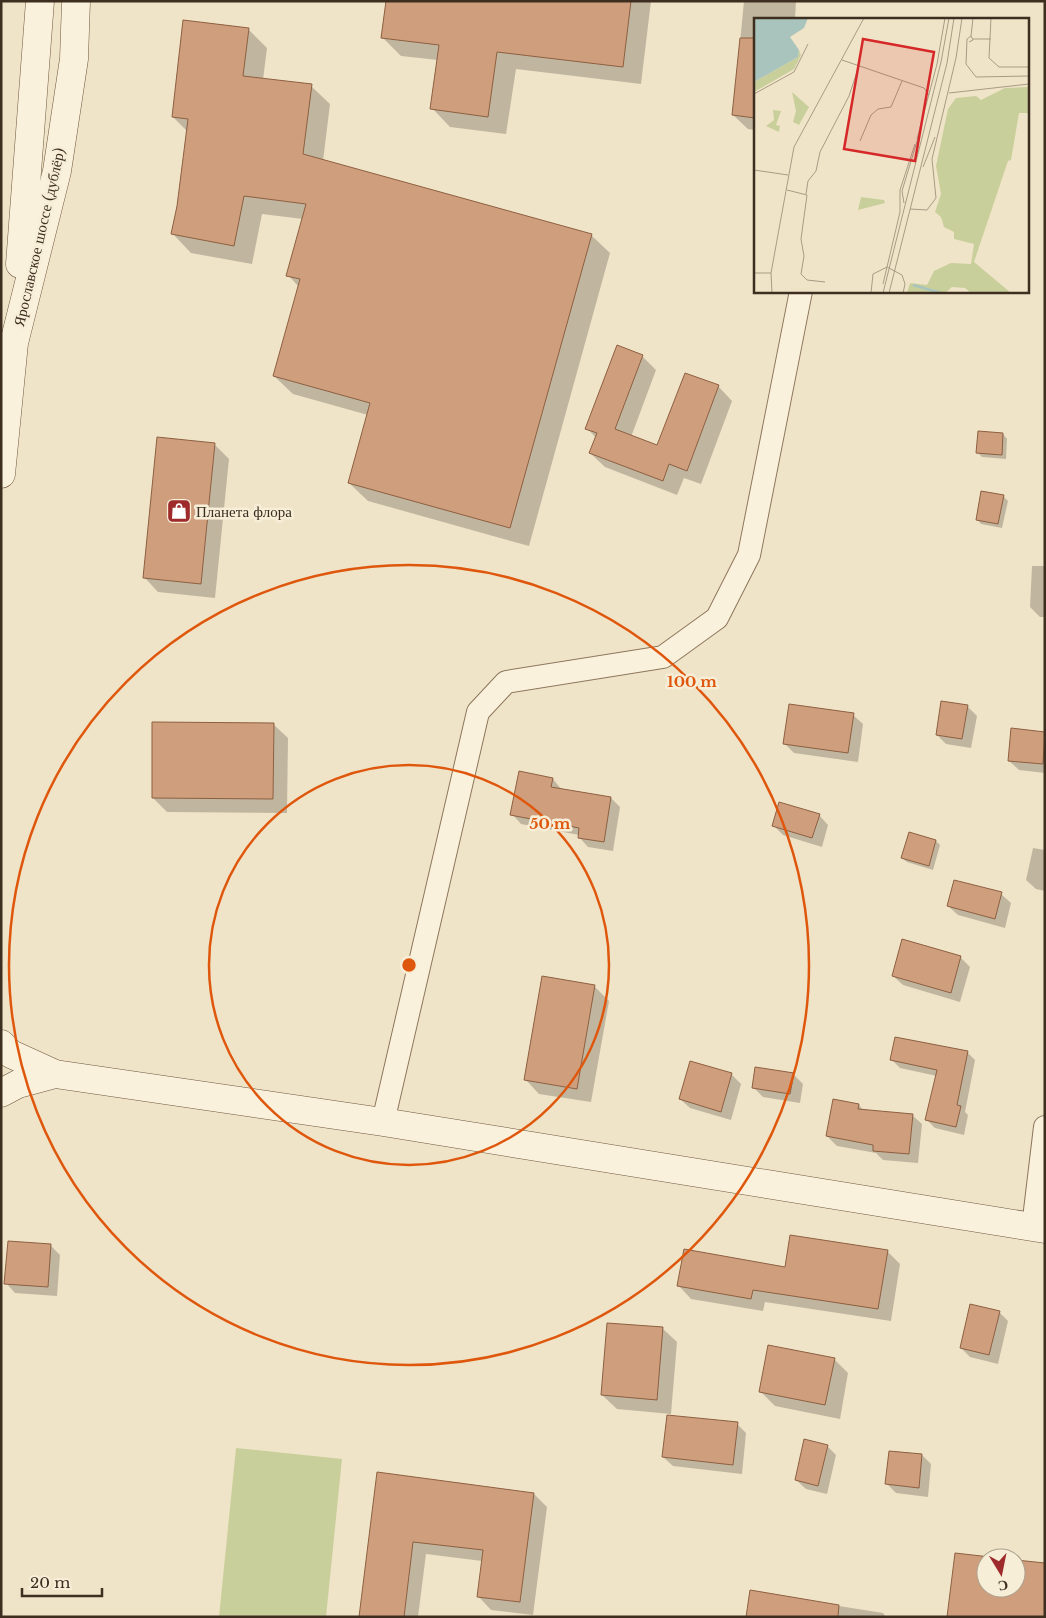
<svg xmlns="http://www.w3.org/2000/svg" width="1046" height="1618" viewBox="0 0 1046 1618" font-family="'Libre Baskerville',serif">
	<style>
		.green { fill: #c9cf9b }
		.shadow { fill: #0003 }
		.building { fill: #cf9f7d; stroke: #8d5f41 }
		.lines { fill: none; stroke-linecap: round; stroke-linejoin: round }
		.street-casing { stroke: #8d765c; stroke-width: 24 }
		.secondary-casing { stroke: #6f573f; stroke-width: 29 }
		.street { stroke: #faf1dc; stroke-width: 22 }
		.secondary { stroke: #faf1dc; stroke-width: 28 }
		.ring { fill: none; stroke: #df570d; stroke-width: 2.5 }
		.labels { text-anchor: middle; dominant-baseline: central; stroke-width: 5; stroke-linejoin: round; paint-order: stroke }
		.street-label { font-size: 15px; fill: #3d2e20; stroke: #f7eed8 }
		.poi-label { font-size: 15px; fill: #3d2e20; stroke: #f7eed8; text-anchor: start }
		.inset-river { fill: none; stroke: #a9c4bc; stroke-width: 2.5 }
		.inset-road { fill: none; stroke: #a89b85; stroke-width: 1 }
		.view { fill: #d62828; fill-opacity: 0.15; stroke: #d62828; stroke-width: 2.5 }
		.inset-edge { fill: none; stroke: #3d2e20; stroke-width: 2.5 }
		.centre { fill: #df570d; stroke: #f7eed8; stroke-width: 2.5 }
		.ring-label { font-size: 15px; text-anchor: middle; font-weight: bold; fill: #df570d; stroke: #f7eed8; stroke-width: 5; stroke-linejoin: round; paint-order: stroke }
	</style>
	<rect width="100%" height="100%" fill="#f0e4c8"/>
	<!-- green -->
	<polygon class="green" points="236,1448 342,1459 326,1617 219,1617"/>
	<!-- shadow -->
	<g class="shadow">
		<polygon points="387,1 651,1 641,84 516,69 506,134 450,127 432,108 438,60 401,56 382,37"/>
		<polygon points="744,1 796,1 795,19 755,19 755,130 748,129 733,115"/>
		<polygon points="248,29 267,48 263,80 311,86 330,104 323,161 591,235 610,253 529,546 368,501 349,483 368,415 293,394 274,376 299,287 288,275 303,219 262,214 252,264 191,253 173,234 178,207 187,131 173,117"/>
		<polygon points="642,356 656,370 631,437 658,447 718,386 732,401 701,484 684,478 677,495 605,467 590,453 596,438 587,428"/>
		<polygon points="1003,434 1007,439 1006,459 982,457 978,453"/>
		<polygon points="215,445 229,459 215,598 158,592 144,577"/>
		<polygon points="1003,496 1008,501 1002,528 981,524 977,519"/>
		<polygon points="1032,566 1045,566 1045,617 1040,617 1030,607"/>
		<polygon points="967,706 977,716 971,748 946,744 937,735"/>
		<polygon points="853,715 863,724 858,762 794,753 785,744"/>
		<polygon points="273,724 288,738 287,813 167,812 153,798"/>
		<polygon points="1045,733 1045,773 1019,770 1009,761"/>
		<polygon points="553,779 562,790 611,798 620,807 613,851 588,847 579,837 579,835 521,824 512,814"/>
		<polygon points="819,815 828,825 822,847 783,835 774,826"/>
		<polygon points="936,841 940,845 933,870 907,862 902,858"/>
		<polygon points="1033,848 1045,850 1045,891 1036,889 1026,880"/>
		<polygon points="1001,894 1011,903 1005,928 958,915 948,906"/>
		<polygon points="960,957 970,967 960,1002 903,985 893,976"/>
		<polygon points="594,986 609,1001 591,1102 539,1094 525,1079"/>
		<polygon points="967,1052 975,1060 965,1112 968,1115 964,1135 935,1128 927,1120 937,1076 900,1068 892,1060"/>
		<polygon points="793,1074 803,1084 800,1103 763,1097 753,1087"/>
		<polygon points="732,1075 741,1084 731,1120 690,1108 680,1099"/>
		<polygon points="859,1105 864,1111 912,1115 922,1124 918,1163 883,1160 876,1153 837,1146 827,1136"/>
		<polygon points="50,1245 60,1255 57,1296 15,1293 6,1283"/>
		<polygon points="887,1251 900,1264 891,1321 765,1302 763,1311 691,1299 679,1286"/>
		<polygon points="999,1312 1008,1321 998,1364 970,1357 961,1348"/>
		<polygon points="662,1328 677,1342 671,1414 617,1409 602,1395"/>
		<polygon points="834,1359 848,1373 840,1419 775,1406 761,1392"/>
		<polygon points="737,1424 746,1433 742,1474 673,1466 663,1457"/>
		<polygon points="827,1446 836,1455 827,1494 806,1489 796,1480"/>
		<polygon points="922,1455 931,1464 928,1497 896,1493 887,1484"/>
		<polygon points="378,1474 534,1494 547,1507 533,1615 491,1610 478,1596 482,1561 426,1554 418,1617 360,1617"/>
		<polygon points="751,1592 883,1613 886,1617 747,1617"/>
	</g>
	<!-- building -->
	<g class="building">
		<polygon points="386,1 631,1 623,67 497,52 488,117 430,109 439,45 381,38"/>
		<polygon points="183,20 249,28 243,76 312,84 303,154 592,234 510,528 348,483 370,403 273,376 300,279 286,276 306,204 244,196 234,246 171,234 177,206 188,119 172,117"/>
		<polygon points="740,38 755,38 755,118 732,115"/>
		<polygon points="617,345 643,355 615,429 657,445 685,373 719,385 687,471 669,464 663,481 589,453 597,433 585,429"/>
		<polygon points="978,431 1003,433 1002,455 976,453"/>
		<polygon points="157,437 215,443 201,584 143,578"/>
		<polygon points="981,491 1004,495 998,524 976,520"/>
		<polygon points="941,701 968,705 962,739 936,735"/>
		<polygon points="789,704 854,713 848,753 783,744"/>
		<polygon points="152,722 274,723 273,799 152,798"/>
		<polygon points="1011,728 1045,732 1043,764 1008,761"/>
		<polygon points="519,771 553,778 551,787 611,797 604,842 578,838 579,828 510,815"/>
		<polygon points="779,802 820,814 812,838 772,826"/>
		<polygon points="909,832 936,840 929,866 901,858"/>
		<polygon points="954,880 1002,892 995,919 947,906"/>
		<polygon points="902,939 961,956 951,993 892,976"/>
		<polygon points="542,976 595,985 577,1089 524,1080"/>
		<polygon points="895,1037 968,1051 957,1105 961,1106 956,1127 925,1120 937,1070 890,1060"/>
		<polygon points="690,1061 732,1073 721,1112 679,1099"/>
		<polygon points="755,1067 794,1073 790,1094 752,1088"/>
		<polygon points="833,1099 859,1104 858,1109 913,1114 909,1154 873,1151 873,1145 826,1136"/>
		<polygon points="790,1235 888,1250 878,1309 753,1290 751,1299 677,1286 684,1249 785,1267"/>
		<polygon points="8,1241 51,1244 48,1287 4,1284"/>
		<polygon points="970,1304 1000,1311 989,1355 960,1348"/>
		<polygon points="607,1323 663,1327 657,1400 601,1395"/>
		<polygon points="768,1345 835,1358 825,1405 759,1392"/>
		<polygon points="667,1415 738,1422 733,1465 662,1457"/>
		<polygon points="804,1439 828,1445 818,1486 795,1480"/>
		<polygon points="889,1451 922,1454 919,1488 885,1484"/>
		<polygon points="377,1472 534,1493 520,1602 477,1597 483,1550 413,1542 404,1617 359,1617"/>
		<polygon points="955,1553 999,1558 986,1558 986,1588 1016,1588 1016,1560 1045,1563 1045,1617 947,1617"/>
		<polygon points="750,1590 839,1605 838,1617 746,1617"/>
	</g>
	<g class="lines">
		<defs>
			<g id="street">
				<polyline points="383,1122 478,712 506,682 663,657 717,618 749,555 801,291"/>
				<polyline points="1033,1227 1045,1127"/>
			</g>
			<g id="secondary">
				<polyline points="20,264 40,1"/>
				<polyline points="1,474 14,343 57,171 74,59 76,1"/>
				<polyline points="1,1044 11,1054 55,1074 383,1122 1045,1229"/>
				<polyline points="1,1093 18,1084 55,1074"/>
			</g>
		</defs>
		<!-- street casing -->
		<use href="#street" class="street-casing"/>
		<!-- secondary casing -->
		<use href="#secondary" class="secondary-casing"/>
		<!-- street -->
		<use href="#street" class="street"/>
		<!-- secondary -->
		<use href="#secondary" class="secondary"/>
	</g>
	<!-- distance rings -->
	<g class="ring">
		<circle cx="409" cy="965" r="200"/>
		<circle cx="409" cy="965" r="400"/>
	</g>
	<!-- icons -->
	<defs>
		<symbol id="shop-square" viewBox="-11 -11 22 22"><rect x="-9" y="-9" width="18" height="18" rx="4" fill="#9e2a2b" stroke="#f7eed8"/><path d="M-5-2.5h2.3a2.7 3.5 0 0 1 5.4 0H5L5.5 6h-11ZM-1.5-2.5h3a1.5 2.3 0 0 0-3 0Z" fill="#fff"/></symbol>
	</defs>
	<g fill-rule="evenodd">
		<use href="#shop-square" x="165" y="497" width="28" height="28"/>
	</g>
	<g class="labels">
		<!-- street labels -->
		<g class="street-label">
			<text transform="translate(39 237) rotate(-77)">Ярославское шоссе (дублёр)</text>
		</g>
		<!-- poi labels -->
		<g class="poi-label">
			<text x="196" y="511">Планета флора</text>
		</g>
	</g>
	<!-- overview -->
	<g transform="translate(754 18)">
		<rect width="275" height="275" fill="#f0e4c8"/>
		<path d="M45,32L47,37L40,51L0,74V64L44,39ZM275,69V95H265L257,142L254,143L220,244L257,275H217L211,270L198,269L191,275H153L156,265L173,267L180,253L197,245L217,246L220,226L200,221V214L190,209L187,199L181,194L187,176L182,148L194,91L202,80L222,78L227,82L251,70ZM38,74L55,89L45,107L39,104L42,93ZM19,92L27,93L22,107L26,108L25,114L12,108L20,102ZM107,179L130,182L131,185L104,192Z" fill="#c9cf9b"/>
		<path d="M0,0H54L50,10L36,19L45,32L44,39L0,64Z" fill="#a9c4bc"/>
		<path class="inset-river" d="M159,267L187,275"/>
		<path class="inset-road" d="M237,0L235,40L245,49H275M217,18L219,0M219,21H237M215,24L219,22L217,18L213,21L212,46L222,59L275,58M88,42L170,70L175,77M195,75L275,66M0,76L40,54L54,26M163,121L183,46L191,0M106,123L117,97L124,91L137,89L148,63M169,149L181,119M0,152L34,157M33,172L53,177L47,221L50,238L47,256L53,262L71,264M52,176L54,163L62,153L66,134L95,78L105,48M150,185L148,173L164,120M156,191L173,192L182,180L178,141L202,40L208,0M0,255H17M129,266L146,194V172L161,126M18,275L17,255L40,129L110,0M117,275L119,256L133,249L148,257L151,266L149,275M129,275L187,44L195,0M135,275L193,45L200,0"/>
		<path class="view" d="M109,21L180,34L161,143L90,131Z"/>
		<rect width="275" height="275" class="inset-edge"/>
	</g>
	<circle cx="409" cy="965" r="8" class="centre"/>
	<g class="ring-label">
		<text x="692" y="687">100 m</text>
		<text x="550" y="829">50 m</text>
	</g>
	<!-- border -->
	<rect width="1046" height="1618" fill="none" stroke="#3d2e20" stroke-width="5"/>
	<!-- north arrow -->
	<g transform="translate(1001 1573) rotate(170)"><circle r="24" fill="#f7eed8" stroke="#ada18e"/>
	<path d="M0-4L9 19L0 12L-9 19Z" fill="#9e2a2b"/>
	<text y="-8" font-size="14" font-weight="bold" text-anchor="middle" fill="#3d2e20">С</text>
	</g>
	<!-- scale -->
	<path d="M22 1588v8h80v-8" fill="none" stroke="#3d2e20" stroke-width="2.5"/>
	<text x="30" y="1588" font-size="15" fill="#3d2e20" stroke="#f7eed8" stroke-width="4" paint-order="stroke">20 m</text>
</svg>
